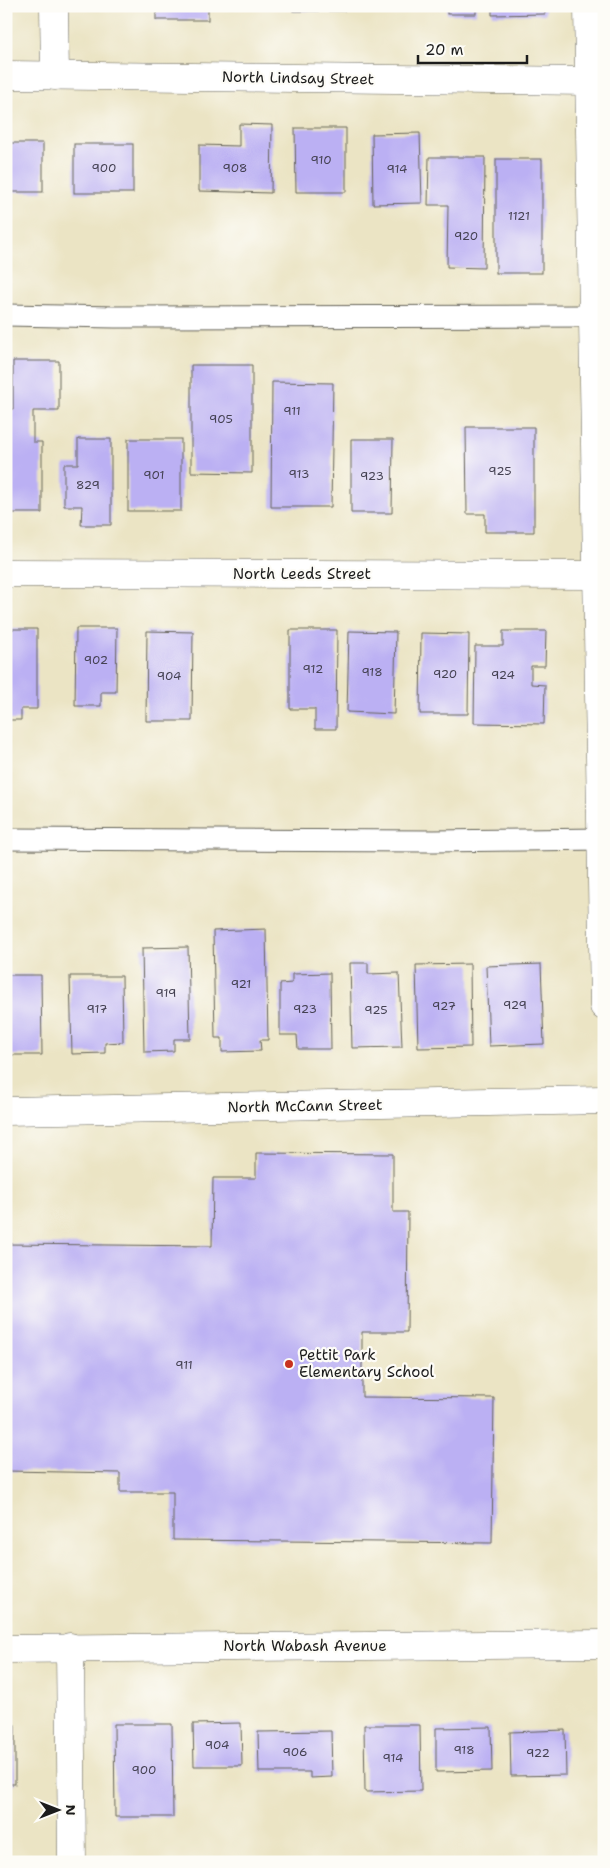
<svg xmlns="http://www.w3.org/2000/svg" width="610" height="1868" viewBox="0 0 610 1868" font-family="'Shantell Sans',sans-serif">
	<style>
		.building { fill: #bbb0f3 }
		.lines { fill: none; stroke-linecap: round; stroke-linejoin: round }
		.lane-casing { stroke: #646257; stroke-width: 23 }
		.street-casing { stroke: #646257; stroke-width: 29 }
		.lane { stroke: #fff; stroke-width: 21 }
		.street { stroke: #fff; stroke-width: 28 }
		.poi-dot { fill: #c8321e; stroke: #fdfcf7; stroke-width: 2 }
		.labels { text-anchor: middle; dominant-baseline: central; stroke-width: 4.5; stroke-linejoin: round; paint-order: stroke }
		.number-label { font-size: 12px; fill: #444152 }
		.street-label { font-size: 15px; fill: #1c1c1c; stroke: #fdfcf7 }
		.poi-label { font-size: 15px; fill: #1c1c1c; stroke: #fdfcf7; text-anchor: start }
	</style>
	<rect width="100%" height="100%" fill="#fdfcf7"/>
	<filter id="ink" filterUnits="userSpaceOnUse"><feTurbulence type="fractalNoise" baseFrequency=".02" numOctaves="2"/><feDisplacementMap in="SourceGraphic" scale="10" xChannelSelector="R" yChannelSelector="G"/><feConvolveMatrix kernelMatrix="1 2 1 2 8 2 1 2 1" color-interpolation-filters="sRGB"/></filter>
	<filter id="wash" filterUnits="userSpaceOnUse"><feTurbulence type="fractalNoise" baseFrequency=".0096" numOctaves="4" result="noise"/><feDisplacementMap in="SourceGraphic" scale="20" xChannelSelector="R" yChannelSelector="G"/><feGaussianBlur stdDeviation="1.12" result="paint"/><feColorMatrix in="noise" values="0 0 0 0 0 0 0 0 0 0 0 0 0 0 0 0 0 1.4 0 .05"/><feComposite in="paint" operator="in"/></filter>
	<g filter="url(#wash)">
		<rect width="100%" height="100%" fill="#ebe4c4"/>
		<g id="blocks">
			<!-- building -->
			<g class="building">
				<rect x="156" y="6" width="52" height="14"/>
				<rect x="293" y="6" width="51" height="5"/>
				<rect x="447" y="6" width="29" height="8"/>
				<polygon points="492,6 545,6 545,14 492,15"/>
				<polygon points="239,124 272,125 271,193 199,191 199,145 239,146"/>
				<polygon points="295,128 346,128 346,192 296,192"/>
				<polygon points="420,133 422,203 373,204 372,134"/>
				<rect x="6" y="143" width="37" height="49"/>
				<rect x="74" y="144" width="59" height="49"/>
				<polygon points="429,157 485,157 484,268 447,267 448,205 428,205"/>
				<rect x="496" y="159" width="46" height="114"/>
				<polygon points="13,361 59,361 59,411 33,411 33,442 42,442 42,513 6,513 6,409 13,409"/>
				<polygon points="191,365 252,365 252,473 191,472"/>
				<polygon points="272,382 333,383 331,507 271,507"/>
				<polygon points="466,427 534,427 534,532 485,532 485,514 467,514"/>
				<polygon points="78,439 111,439 111,525 81,525 82,506 64,506 64,464 78,464"/>
				<rect x="128" y="439" width="53" height="72"/>
				<polygon points="351,439 393,439 392,513 351,513"/>
				<polygon points="76,628 117,628 116,692 101,692 101,706 75,706"/>
				<polygon points="6,629 37,629 37,709 21,709 21,720 6,720"/>
				<polygon points="290,630 337,630 336,729 315,729 315,709 290,709"/>
				<polygon points="147,631 193,632 192,721 146,721"/>
				<polygon points="349,631 396,632 394,714 347,712"/>
				<polygon points="503,631 546,631 545,666 531,666 531,684 545,685 544,724 474,723 475,646 503,646"/>
				<polygon points="421,633 469,634 468,714 420,714"/>
				<polygon points="266,929 268,1040 260,1040 261,1051 222,1052 222,1038 215,1038 213,931"/>
				<polygon points="188,947 190,1039 174,1039 174,1051 144,1052 142,948"/>
				<polygon points="350,963 368,963 368,974 399,973 402,1047 352,1048"/>
				<polygon points="470,964 471,1047 418,1048 416,965"/>
				<polygon points="541,964 544,1044 489,1046 486,966"/>
				<polygon points="330,973 331,1049 298,1049 297,1035 280,1035 280,984 292,983 292,974"/>
				<polygon points="6,975 41,975 42,1055 6,1055"/>
				<polygon points="70,976 122,976 123,1042 105,1043 105,1053 72,1054"/>
				<polygon points="256,1153 393,1154 393,1212 408,1212 407,1332 362,1332 362,1397 494,1398 492,1543 173,1540 173,1492 120,1492 120,1473 6,1471 6,1244 212,1246 213,1178 256,1178"/>
				<polygon points="241,1723 242,1766 194,1766 193,1724"/>
				<polygon points="114,1724 172,1724 173,1817 115,1817"/>
				<rect x="6" y="1725" width="9" height="59"/>
				<polygon points="364,1725 420,1725 421,1791 365,1792"/>
				<polygon points="491,1727 492,1771 436,1772 436,1728"/>
				<polygon points="565,1730 566,1775 511,1776 510,1732"/>
				<polygon points="331,1731 332,1777 310,1778 310,1772 259,1772 258,1732"/>
			</g>
		</g>
	</g>
	<g filter="url(#ink)">
		<use href="#blocks" fill-opacity="0" stroke="#646257" stroke-width="1"/>
		<g class="lines">
			<defs>
				<g id="lane">
					<polyline points="6,315 115,317 594,316"/>
					<polyline points="6,839 434,841 602,839"/>
				</g>
				<g id="street">
					<polyline points="54,6 55,76"/>
					<polyline points="588,6 604,1006"/>
					<polyline points="6,75 589,81"/>
					<polyline points="6,573 598,575"/>
					<polyline points="6,1111 604,1100"/>
					<polyline points="70,1647 72,1862"/>
					<polyline points="6,1649 604,1644"/>
				</g>
			</defs>
			<!-- lane casing -->
			<use href="#lane" class="lane-casing"/>
			<!-- street casing -->
			<use href="#street" class="street-casing"/>
			<!-- lane -->
			<use href="#lane" class="lane"/>
			<!-- street -->
			<use href="#street" class="street"/>
		</g>
	</g>
	<!-- markers -->
	<circle class="poi-dot" cx="289" cy="1364" r="5"/>
	<g class="labels">
		<!-- number labels -->
		<g class="number-label">
			<text x="321" y="160">910</text>
			<text x="104" y="168">900</text>
			<text x="235" y="168">908</text>
			<text x="397" y="169">914</text>
			<text x="519" y="216">1121</text>
			<text x="466" y="236">920</text>
			<text x="292" y="411">911</text>
			<text x="221" y="419">905</text>
			<text x="500" y="471">925</text>
			<text x="299" y="474">913</text>
			<text x="154" y="475">901</text>
			<text x="372" y="476">923</text>
			<text x="88" y="485">829</text>
			<text x="96" y="660">902</text>
			<text x="313" y="669">912</text>
			<text x="372" y="672">918</text>
			<text x="445" y="674">920</text>
			<text x="503" y="675">924</text>
			<text x="169" y="676">904</text>
			<text x="241" y="984">921</text>
			<text x="166" y="993">919</text>
			<text x="515" y="1005">929</text>
			<text x="444" y="1006">927</text>
			<text x="97" y="1009">917</text>
			<text x="305" y="1009">923</text>
			<text x="376" y="1010">925</text>
			<text x="184" y="1365">911</text>
			<text x="217" y="1745">904</text>
			<text x="464" y="1750">918</text>
			<text x="295" y="1752">906</text>
			<text x="538" y="1753">922</text>
			<text x="393" y="1758">914</text>
			<text x="144" y="1770">900</text>
		</g>
		<!-- street labels -->
		<g class="street-label">
			<text transform="translate(298 78) rotate(1)">North Lindsay Street</text>
			<text x="302" y="574">North Leeds Street</text>
			<text transform="translate(305 1106) rotate(-1)">North McCann Street</text>
			<text x="305" y="1646">North Wabash Avenue</text>
		</g>
		<!-- poi labels -->
		<g class="poi-label">
			<text x="299" y="1355">Pettit Park<tspan x="299" dy="17">Elementary School</tspan></text>
		</g>
	</g>
	<!-- margin -->
	<rect width="610" height="1868" fill="none" stroke="#fdfcf7" stroke-width="25"/>
	<!-- north arrow -->
	<g transform="translate(58 1810) rotate(90)" stroke="#fdfcf7" stroke-width="4" paint-order="stroke">
	<path d="M0-4L9 19L0 12L-9 19Z" fill="#1c1c1c"/>
	<text y="-8" font-size="14" font-weight="bold" text-anchor="middle" fill="#1c1c1c">N</text>
	</g>
	<!-- scale -->
	<path d="M418 55v8h109v-8" fill="none" stroke="#1c1c1c" stroke-width="2.5"/>
	<text x="425" y="55" font-size="15" fill="#1c1c1c" stroke="#fdfcf7" stroke-width="4" paint-order="stroke">20 m</text>
</svg>
